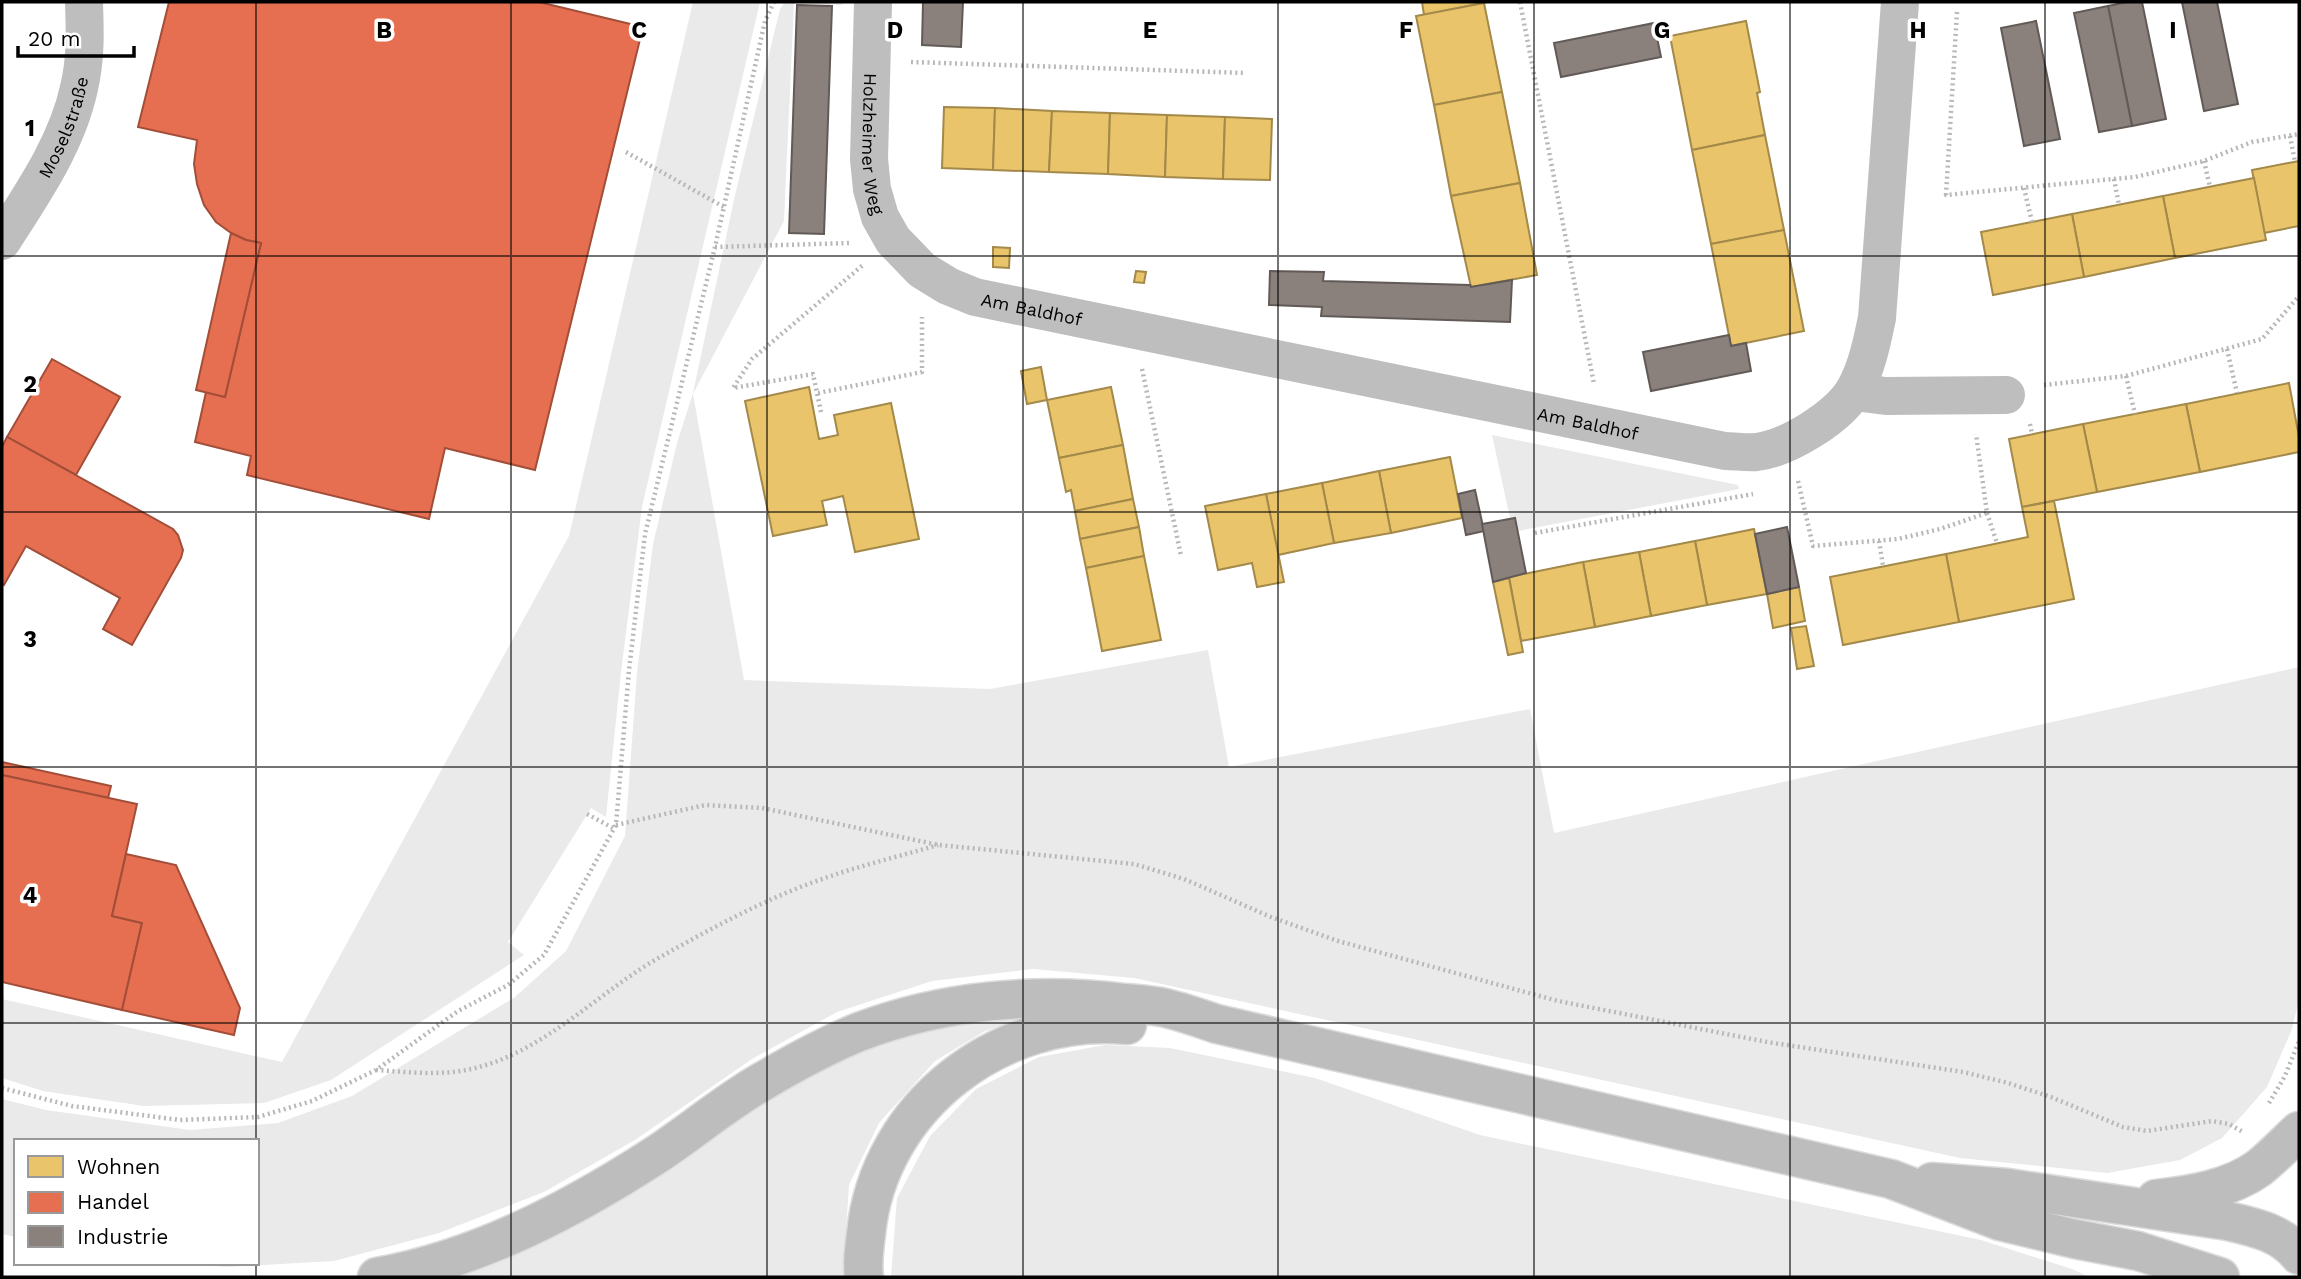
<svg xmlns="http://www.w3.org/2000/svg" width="2301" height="1279" viewBox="0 0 2301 1279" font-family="'Work Sans',sans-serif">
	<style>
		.green { fill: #eaeaea }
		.homes { fill: #e9c46a; stroke: #a3894a; stroke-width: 2 }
		.shops { fill: #e76f51; stroke: #a24e39; stroke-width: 2 }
		.industry { fill: #8a817c; stroke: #615a57; stroke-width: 2 }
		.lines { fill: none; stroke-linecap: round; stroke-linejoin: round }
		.highway-casing { stroke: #dbdbdb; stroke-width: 41 }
		.path { stroke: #b8b8b8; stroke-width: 4.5; stroke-dasharray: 2 3.5; stroke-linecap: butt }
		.minor { stroke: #bebebe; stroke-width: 38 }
		.highway { stroke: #bdbdbd; stroke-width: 38 }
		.grid { fill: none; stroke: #000; stroke-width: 2; stroke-opacity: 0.55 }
		.labels { text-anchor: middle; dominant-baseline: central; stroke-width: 7; stroke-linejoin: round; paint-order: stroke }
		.street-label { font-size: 18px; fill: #000; stroke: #fff }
		.grid-label { font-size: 23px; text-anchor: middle; font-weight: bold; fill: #000; stroke: #fff; stroke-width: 7; stroke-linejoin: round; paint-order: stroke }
	</style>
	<rect width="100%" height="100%" fill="#fff"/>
	<!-- green -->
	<g class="green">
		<polygon points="693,2 760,2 642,507 621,672 606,817 591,808 508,942 524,955 331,1080 264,1103 144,1106 43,1091 2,1078 2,999 282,1062 569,536"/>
		<polygon points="785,2 842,2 842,5 794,2 784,221 693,394 744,680 990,689 1208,650 1229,767 1530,709 1554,833 2299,667 2299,1000 2292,1029 2267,1087 2222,1138 2180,1160 2107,1173 1960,1158 1134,978 1033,969 932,981 837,1012 752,1059 635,1140 544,1192 439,1233 334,1261 226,1267 174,1263 257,1263 257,1141 16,1141 16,1237 2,1234 2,1099 46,1110 190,1130 278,1123 352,1096 515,997 566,951 625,836 637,673 653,544 677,443 693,393 735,195 780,9"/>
		<polygon points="1492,435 1738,485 1739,489 1518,531 1515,518 1510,518"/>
		<polygon points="1046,1011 985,1031 935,1061 879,1123 849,1185 843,1277 433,1277 848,1053 943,1025"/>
		<polygon points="1105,1045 1170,1048 1315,1078 1480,1135 1981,1240 2072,1269 2089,1277 891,1277 897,1198 930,1136 976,1089 1039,1057"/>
	</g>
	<!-- homes -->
	<g class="homes">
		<polygon points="1422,2 1488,2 1424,15"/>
		<polygon points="1484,3 1502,92 1434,105 1416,16"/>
		<polygon points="1746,21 1760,92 1757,93 1765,135 1692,150 1670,36"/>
		<polygon points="1502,92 1520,183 1451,196 1434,105"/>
		<polygon points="944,107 995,108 993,170 942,168"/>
		<polygon points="995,108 1052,111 1049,172 993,170"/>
		<polygon points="1052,111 1110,113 1108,174 1049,172"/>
		<polygon points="1110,113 1167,115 1165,177 1108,174"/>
		<polygon points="1167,115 1225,117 1223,179 1165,177"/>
		<polygon points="1225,117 1272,119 1270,180 1223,179"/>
		<polygon points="1765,135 1784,230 1711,244 1692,150"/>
		<polygon points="2299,161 2299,226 2264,233 2252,170"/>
		<polygon points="2254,178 2266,240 2175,258 2163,196"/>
		<polygon points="1520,183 1537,275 1471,287 1451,196"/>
		<polygon points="2163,196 2175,258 2084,277 2072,214"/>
		<polygon points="2072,214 2084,277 1993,295 1981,232"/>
		<polygon points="1784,230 1804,331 1731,346 1711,244"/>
		<polygon points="993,247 1010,248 1009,268 993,267"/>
		<polygon points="1136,271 1146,272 1144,283 1134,282"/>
		<polygon points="1041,367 1047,400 1027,404 1021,371"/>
		<polygon points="2289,383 2299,437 2299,452 2200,472 2186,404"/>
		<polygon points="809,387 819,439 838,435 834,415 891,403 919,539 855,552 843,496 822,501 827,525 773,536 745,401"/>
		<polygon points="1111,387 1123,445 1059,458 1047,400"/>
		<polygon points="2186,404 2200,472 2097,492 2083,424"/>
		<polygon points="2083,424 2097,492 2022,507 2009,439"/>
		<polygon points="1123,445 1133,499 1075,511 1071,490 1066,492 1059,458"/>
		<polygon points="1450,457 1462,518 1391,533 1379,471"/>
		<polygon points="1379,471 1391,533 1334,543 1322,483"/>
		<polygon points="1322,483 1334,543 1278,555 1266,494"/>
		<polygon points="1266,494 1284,582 1257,587 1252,563 1218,570 1205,506"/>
		<polygon points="1133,499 1139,527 1080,539 1075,511"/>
		<polygon points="2054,501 2074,599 1959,622 1946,554 2028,537 2022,507"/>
		<polygon points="1139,527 1144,556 1086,568 1080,539"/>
		<polygon points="1754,529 1767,594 1707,605 1695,541"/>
		<polygon points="1695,541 1707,605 1651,616 1639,552"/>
		<polygon points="1639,552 1651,616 1595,627 1583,562"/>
		<polygon points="1946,554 1959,622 1843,645 1830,577"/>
		<polygon points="1144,556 1161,640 1102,651 1086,568"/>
		<polygon points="1583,562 1595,627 1521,641 1509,577"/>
		<polygon points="1509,578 1523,652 1508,655 1493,582"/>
		<polygon points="1799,587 1805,621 1773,628 1767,594"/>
		<polygon points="1806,626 1814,666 1797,669 1791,628"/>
	</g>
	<!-- shops -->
	<g class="shops">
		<polygon points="169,2 539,2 643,27 535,470 445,448 429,519 247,475 251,456 195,442 206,392 225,397 261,243 246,240 231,233 216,222 204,205 197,184 194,164 197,140 138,127"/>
		<polygon points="231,233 246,240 261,243 225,397 196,390"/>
		<polygon points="52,359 120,397 76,475 7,437"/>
		<polygon points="7,437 173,529 178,535 183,550 181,558 132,645 103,629 120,598 26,546 4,585 2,584 2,447"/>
		<polygon points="2,762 111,786 108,798 2,775"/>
		<polygon points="2,775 137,804 112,916 142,923 122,1010 2,982"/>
		<polygon points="126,854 176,865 240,1008 234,1035 122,1010 142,923 112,916"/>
	</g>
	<!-- industry -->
	<g class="industry">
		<polygon points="923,2 963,2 961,47 922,45"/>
		<polygon points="2127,2 2142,2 2166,119 2132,126 2108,6"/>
		<polygon points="2182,2 2217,2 2238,104 2204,111"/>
		<polygon points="797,5 832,6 824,234 789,233"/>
		<polygon points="2108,6 2132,126 2099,132 2074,13"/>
		<polygon points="2036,21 2060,139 2024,146 2001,28"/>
		<polygon points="1654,23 1661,57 1561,77 1554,43"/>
		<polygon points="1270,271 1324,272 1323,281 1470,285 1471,287 1512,280 1510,322 1321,316 1322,307 1269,305"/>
		<polygon points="1729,335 1731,346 1746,343 1751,371 1651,391 1643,352"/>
		<polygon points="1475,490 1484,531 1466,535 1458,494"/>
		<polygon points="1515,518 1526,573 1493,582 1482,524"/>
		<polygon points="1787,527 1799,587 1767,594 1755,534"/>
	</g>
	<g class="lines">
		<defs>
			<g id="highway">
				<path d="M1932,1182L2008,1188L2228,1221C2254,1227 2282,1233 2299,1255"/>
				<path d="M2156,1199C2191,1195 2230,1189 2259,1168C2273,1157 2286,1143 2299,1131"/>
				<path d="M377,1277C478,1259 571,1210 656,1155C691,1132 724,1104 760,1083C792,1064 825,1046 859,1032C943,1000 1036,992 1125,1003C1137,1004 1149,1005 1161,1007C1180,1011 1199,1018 1217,1024L1891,1179L2000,1221L2075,1239L2138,1251L2220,1277"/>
				<path d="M864,1277C862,1263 864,1249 866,1234C878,1107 1000,1013 1127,1025"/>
			</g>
		</defs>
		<!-- highway casing -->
		<use href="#highway" class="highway-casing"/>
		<!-- path -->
		<g class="path">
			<polyline points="1520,2 1594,384"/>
			<polyline points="1957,12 1946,195 2135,177 2204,161 2252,142 2299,134"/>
			<polyline points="911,62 1246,73"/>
			<polyline points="2290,136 2295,162"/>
			<polyline points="626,152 724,207"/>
			<polyline points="2204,161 2210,187"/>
			<polyline points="2114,179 2119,205"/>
			<polyline points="2024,188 2032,222"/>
			<polyline points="715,247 850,243"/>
			<polyline points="2227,349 2237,393"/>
			<polyline points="1142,369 1181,556"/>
			<polyline points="2126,376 2135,414"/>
			<polyline points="2044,385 2126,376 2262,339 2299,296"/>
			<polyline points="818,393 922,372 922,317"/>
			<polyline points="821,412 813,374 733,388 752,359 863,265"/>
			<polyline points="2030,424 2032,434"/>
			<polyline points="1798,481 1813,546 1898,539 1940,529 1987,513 1976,434"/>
			<polyline points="1987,513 1997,543"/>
			<polyline points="1535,533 1753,494"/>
			<polyline points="1879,541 1883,566"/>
			<polyline points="587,814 613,828"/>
			<polyline points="616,825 705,805 762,808 939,845 1134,864 1184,879 1271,917 1338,941 1558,1001 1767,1042 1963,1072 2008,1083 2051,1097 2123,1127 2147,1131 2212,1121 2229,1124 2243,1132"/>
			<path d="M376,1070C407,1072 440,1076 471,1069C544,1053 599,991 662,956C714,927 769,897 825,878C862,865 901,856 938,845"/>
			<polyline points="2,1088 72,1106 180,1120 258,1117 312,1101 376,1070 458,1011 508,985 544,955 616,825 629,670 645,534 715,247 765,21 774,2"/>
			<polyline points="2269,1103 2285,1076 2299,1041"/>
		</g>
		<!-- minor -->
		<g class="minor">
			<path id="s1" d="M873,2L869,159L872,189L880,217L893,240L922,270L948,286L975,297L1725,451C1735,451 1747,453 1757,452C1788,448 1839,417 1855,389C1867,367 1872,342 1877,318L1900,2"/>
			<path id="s2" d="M2,241C32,194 67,144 79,88C86,59 85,31 84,2"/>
			<polyline points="1854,392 1886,396 2006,395"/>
		</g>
		<!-- highway -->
		<use href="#highway" class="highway"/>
	</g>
	<!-- grid -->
	<path class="grid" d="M256,2V1141M511,2V1277M767,2V1277M1023,2V1277M1278,2V1277M1534,2V1277M1790,2V1277M2045,2V1277M2,256H2299M2,512H2299M2,767H2299M2,1023H2299M256,1263V1277"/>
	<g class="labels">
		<!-- street labels -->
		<g class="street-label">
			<text stroke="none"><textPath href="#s2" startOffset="130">Moselstraße</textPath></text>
			<text stroke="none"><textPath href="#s1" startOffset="142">Holzheimer Weg</textPath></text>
			<text stroke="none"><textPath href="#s1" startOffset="402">Am Baldhof</textPath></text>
			<text stroke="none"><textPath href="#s1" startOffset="970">Am Baldhof</textPath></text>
		</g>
	</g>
	<g class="grid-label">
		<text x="384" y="38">B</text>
		<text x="639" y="38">C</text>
		<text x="895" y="38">D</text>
		<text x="1150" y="38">E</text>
		<text x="1406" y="38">F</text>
		<text x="1662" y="38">G</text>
		<text x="1918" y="38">H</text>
		<text x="2173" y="38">I</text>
		<text x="30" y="136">1</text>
		<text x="30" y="392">2</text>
		<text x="30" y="647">3</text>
		<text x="30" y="903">4</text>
	</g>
	<!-- border -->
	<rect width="2301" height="1279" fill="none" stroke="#000000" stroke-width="7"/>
	<!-- legend -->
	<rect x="14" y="1139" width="245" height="126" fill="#ffffff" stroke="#999999" stroke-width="2"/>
	<rect x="28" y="1156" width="35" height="21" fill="#e9c46a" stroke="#999999" stroke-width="2"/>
	<text x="77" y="1174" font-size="21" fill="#000000">Wohnen</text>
	<rect x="28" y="1192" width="35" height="21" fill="#e76f51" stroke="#999999" stroke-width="2"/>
	<text x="77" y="1209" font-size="21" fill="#000000">Handel</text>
	<rect x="28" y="1226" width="35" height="21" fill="#8a817c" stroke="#999999" stroke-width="2"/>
	<text x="77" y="1244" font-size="21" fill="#000000">Industrie</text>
	<!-- scale -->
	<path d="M18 46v10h116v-10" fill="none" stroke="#000000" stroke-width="3.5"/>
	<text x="28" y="46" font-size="21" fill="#000000" stroke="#ffffff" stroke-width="5" paint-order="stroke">20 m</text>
</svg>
